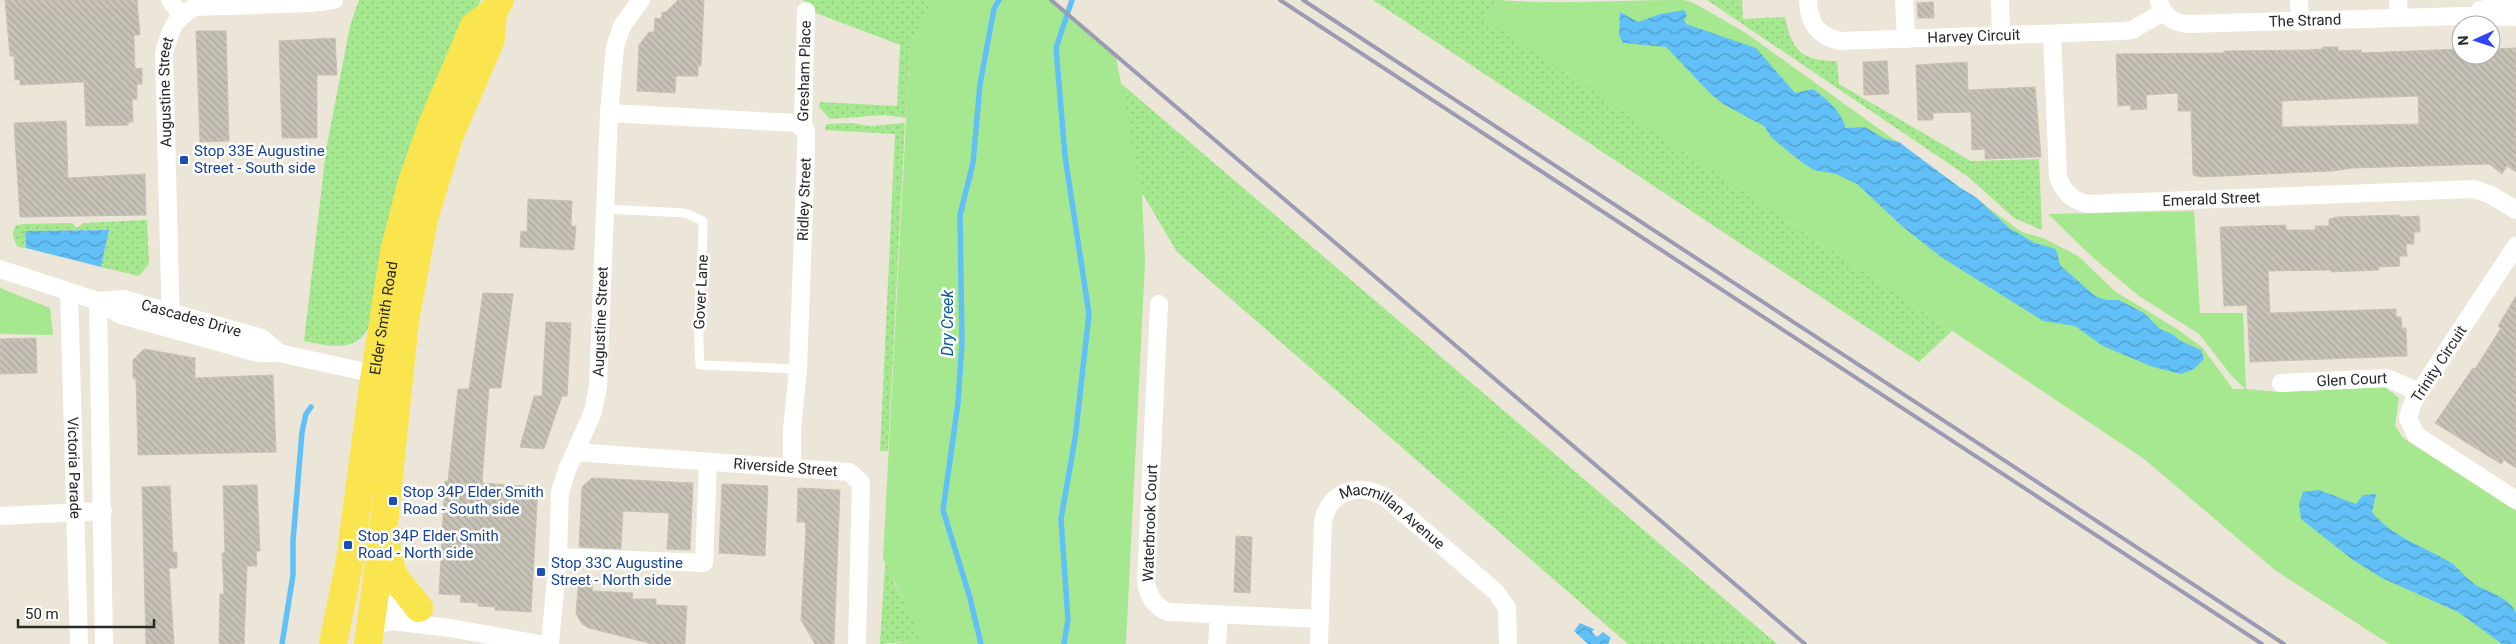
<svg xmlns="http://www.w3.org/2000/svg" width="2516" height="644" viewBox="0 0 2516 644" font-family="Roboto,sans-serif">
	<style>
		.grass { fill: url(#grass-dots) }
		.park { fill: #a5e88f }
		.water { fill: url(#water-waves) }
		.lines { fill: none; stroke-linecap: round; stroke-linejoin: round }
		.stream { stroke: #61c0f8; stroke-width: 5.5 }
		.building { fill: url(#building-back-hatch); stroke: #c7c2b2; fill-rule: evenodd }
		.service { stroke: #fff; stroke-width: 9 }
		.minor { stroke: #fff; stroke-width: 18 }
		.primary { stroke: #fbe54e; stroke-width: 28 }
		.rail { stroke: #9b9cb4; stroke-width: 4 }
		.transit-dot { fill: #1a4fb4; stroke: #fff; stroke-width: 2 }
		.labels { text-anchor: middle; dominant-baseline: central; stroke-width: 5; stroke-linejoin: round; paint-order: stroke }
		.street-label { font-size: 15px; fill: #282828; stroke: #fff }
		.transit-label { font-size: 15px; fill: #164399; stroke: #fff; text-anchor: start }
		.water-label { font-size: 16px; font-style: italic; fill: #035ba2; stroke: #fff }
	</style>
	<defs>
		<pattern id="grass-dots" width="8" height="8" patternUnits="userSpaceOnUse" patternTransform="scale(1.25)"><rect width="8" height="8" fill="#a5e88f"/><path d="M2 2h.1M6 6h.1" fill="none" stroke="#8ec77b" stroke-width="1.8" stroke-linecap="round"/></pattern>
		<pattern id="water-waves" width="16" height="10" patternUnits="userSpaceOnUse" patternTransform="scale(1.25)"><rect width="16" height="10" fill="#61c0f8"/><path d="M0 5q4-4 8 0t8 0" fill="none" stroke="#509cc9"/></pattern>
		<pattern id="building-back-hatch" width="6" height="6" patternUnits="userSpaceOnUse" patternTransform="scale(1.25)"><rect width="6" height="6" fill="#c7c2b8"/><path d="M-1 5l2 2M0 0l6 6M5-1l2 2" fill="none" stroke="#aba79e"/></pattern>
	</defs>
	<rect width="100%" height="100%" fill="#ece6d8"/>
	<!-- grass -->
	<g class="grass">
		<path d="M359,0H481L436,93L377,302C374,311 372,325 366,332C351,353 325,345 304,341L326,150L350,26Z"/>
		<polygon points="803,0 932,0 910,46 906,118 885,115 830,119 819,107 820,102 897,106 900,45 816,13"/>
		<polygon points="1373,0 1499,0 1484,18 1952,331 1919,362"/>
		<path d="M1707,0H1742L1743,19L1785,17C1792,52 1803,61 1837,61L1839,84L1971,161L2039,159L2042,230L2014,218L1967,176Z"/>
		<polygon points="1110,74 1777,644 1628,644 1177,252 1142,193"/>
		<polygon points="852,123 870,126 905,123 888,451 880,451 895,134 825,130 826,124"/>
		<path d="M147,220L149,264L139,276L101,267L109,230L25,231L26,248L18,247C13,239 11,234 16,225L23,224L72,223L77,228L83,223Z"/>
		<polygon points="885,563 889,564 894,583 925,640 880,644"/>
	</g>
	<!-- park -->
	<g class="park">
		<polygon points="932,0 1051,0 1116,57 1142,193 1145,262 1126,644 893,644 922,639 883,558 910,46"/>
		<path d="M1499,0C1560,5 1622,0 1683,0L1692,2L1746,33L2022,232L2043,238L2078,256L2116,292L2177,329L2202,347L2233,389H2245L2231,375L2199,334L2139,296L2090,255L2048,214L2194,211L2200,313H2243L2246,389L2279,392L2385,387L2399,398L2395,426L2403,438L2516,511V644H2389L2275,570L2144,459L1483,18Z"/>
		<polygon points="0,288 50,308 53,335 0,334"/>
	</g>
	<!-- water -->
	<g class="water">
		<path d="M1684,10L1687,15L1684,20L1686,24L1756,48L1795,93L1813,89C1828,100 1840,110 1846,128L1865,127L1885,139L1899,142L1959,187L1977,198L2009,228L2035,243L2056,249L2060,265L2095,296L2106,300H2119L2144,313L2160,329L2172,334L2181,341L2201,350L2204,359L2194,369L2181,374L2153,367L2103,346L2075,326L2043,321L1941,257L1903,227L1857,184L1836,174L1814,170L1800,161L1772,138L1764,126L1723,104L1710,93L1666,47L1623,43L1619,35L1620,12L1638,22L1660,14Z"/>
		<polygon points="109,230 101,267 26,248 25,231"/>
		<path d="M2319,490L2356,504L2363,495L2376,494L2372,512C2394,538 2421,545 2450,562C2458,567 2464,576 2473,583C2485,592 2510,596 2516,613C2516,621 2516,635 2516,644H2502L2458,612L2382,578L2353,560L2301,519L2299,504L2303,492Z"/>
		<polygon points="1580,623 1594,629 1592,632 1597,637 1603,632 1611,638 1608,644 1588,644 1574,631"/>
	</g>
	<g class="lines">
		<!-- stream -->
		<g class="stream">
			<polyline points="282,644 293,575 293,541 302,432 306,414 311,407"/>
			<polyline points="981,644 970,598 943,510 958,403 962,343 960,215 973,163 980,84 994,9 999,0"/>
			<polyline points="1064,644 1068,620 1061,519 1075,439 1089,314 1065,156 1056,48 1072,0"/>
		</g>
	</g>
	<!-- building -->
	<g class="building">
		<polygon points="5,0 137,0 140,35 134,35 135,69 142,68 142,84 137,84 137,99 132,99 133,122 128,122 128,125 86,126 84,82 20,85 20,79 15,80 14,56 10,56"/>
		<polygon points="678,0 704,0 701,66 698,66 698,76 676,76 675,93 637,91 639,45 649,32 654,32 655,18 661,19 662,12 666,12"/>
		<polygon points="1933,2 1934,18 1918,18 1917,3"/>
		<polygon points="196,31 226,31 229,141 200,142"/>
		<polygon points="335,38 337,75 317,75 317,138 282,138 279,41"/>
		<path d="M2323,47H2338V51L2361,50V53L2461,49V55H2491V49L2516,48V172L2507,166L2502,174L2489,164L2353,168L2332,171L2201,177L2193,175L2191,111H2178V93L2146,95L2147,109L2131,110V105L2118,106L2116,54L2224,53V51L2309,50L2323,49ZM2418,96L2419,124L2282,127V101Z"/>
		<polygon points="1887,61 1889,94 1864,95 1863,62"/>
		<polygon points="1967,62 1968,90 2035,87 2041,157 1985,159 1985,149 1972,150 1971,112 1933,113 1933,120 1918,120 1916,65"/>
		<polygon points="66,121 68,178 145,174 146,215 20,217 14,123"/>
		<polygon points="528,199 572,201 571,226 576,226 574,250 520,247 521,231 527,232"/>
		<polygon points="2399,215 2400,217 2419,216 2420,232 2414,232 2414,244 2406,244 2407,256 2399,256 2400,266 2378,267 2379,270 2331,272 2331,270 2268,271 2270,313 2396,309 2396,317 2401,317 2402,328 2406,328 2407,356 2250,362 2247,305 2224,306 2220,227 2286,225 2286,230 2315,230 2315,226 2329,226 2329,219 2337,217"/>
		<polygon points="483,293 513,294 501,388 489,388 482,483 538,487 531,612 495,610 495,607 478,606 478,603 460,602 461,595 439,594 445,481 448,481 458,389 469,389"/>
		<polygon points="2516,296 2516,468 2504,460 2501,464 2435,423 2473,368 2475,369 2501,328 2498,326"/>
		<polygon points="546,322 571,323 567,396 562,396 544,449 520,447 534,396 542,396"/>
		<polygon points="36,338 37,373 0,374 0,339"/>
		<polygon points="144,349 195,358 195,378 273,375 276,452 138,455 136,379 133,378 133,360"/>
		<polygon points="592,478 693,483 690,550 667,549 669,513 623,511 621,549 579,547 582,487"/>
		<polygon points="722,484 768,486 765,556 719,553"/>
		<polygon points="257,485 260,551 256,551 257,566 247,566 244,644 219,644 220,594 224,594 222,553 225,553 223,486"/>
		<polygon points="170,486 173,552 177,552 177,568 169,568 174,644 146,644 142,487"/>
		<polygon points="798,488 840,490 834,644 815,644 801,620 806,530 805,522 797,522"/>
		<polygon points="1236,536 1252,537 1250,593 1234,592"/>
		<polygon points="579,577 593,578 592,591 633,593 632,599 656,599 656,605 687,606 685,644 652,644 589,628 582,624 576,613"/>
	</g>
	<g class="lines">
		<!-- service -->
		<path class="service" d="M605,209L685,213L703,221C703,269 696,318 700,365L798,369"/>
		<!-- minor -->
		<g class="minor">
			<polyline points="170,0 181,15"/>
			<path id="s1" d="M1808,0C1809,23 1817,35 1839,41L2122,31L2132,30L2163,12"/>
			<polyline points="1904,0 1906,39"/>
			<polyline points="2000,0 2001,36"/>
			<path id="s2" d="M2159,0C2161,15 2173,23 2188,24L2463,16L2516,17"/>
			<polyline points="2299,0 2300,22"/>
			<polyline points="2398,0 2399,18"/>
			<polyline points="2480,10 2516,3"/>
			<path id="s3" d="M2052,34L2058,177C2064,192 2071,200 2087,204L2474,189L2489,194L2516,210"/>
			<polyline points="609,113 797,123 806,132"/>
			<polyline points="2516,246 2413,402 2408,418 2416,435 2516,500"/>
			<polyline points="0,269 98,301 121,315 258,353 279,353 375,374"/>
			<path id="s4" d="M69,292L79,644"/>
			<polyline points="98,301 104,644"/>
			<path id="s5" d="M98,301L123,299L262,338L279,353"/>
			<path d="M1159,304L1146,583C1149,597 1154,606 1168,612L1320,619"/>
			<path id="s6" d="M171,328L164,54C170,30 173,19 195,7L311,3L334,0"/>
			<path id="s7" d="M2281,383L2387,378L2419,392"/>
			<path id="s8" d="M575,452L849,472L861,483L857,644"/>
			<path id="s9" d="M792,468V430L798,369L806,151V132L803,123L806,11"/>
			<polyline points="0,516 103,511"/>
			<polyline points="558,557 704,563 708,462"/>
			<polyline points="374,602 422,610"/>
			<polyline points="370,632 379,624 392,621 450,628 540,644"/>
			<path id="s10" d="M550,644L558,557L560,492L567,470L593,412L598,386L609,113L615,47L622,26L641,0"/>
			<polyline points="1217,644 1219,614"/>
			<path id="s11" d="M1319,644L1323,522C1329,490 1360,482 1386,498L1496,592L1507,608L1508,644"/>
		</g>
		<!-- primary -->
		<g class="primary">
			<polyline points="386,546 393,575 419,608"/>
			<path id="s12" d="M333,644L350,560L372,393L394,252L412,182L434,120L474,26L493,12L500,0"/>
			<polyline points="368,644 383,534 405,321 424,219 449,137 491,39 493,12"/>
		</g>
		<!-- rail -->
		<g class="rail">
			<polyline points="1051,0 1805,644"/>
			<polyline points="1280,0 2262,644"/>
			<polyline points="1303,0 2284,644"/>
		</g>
	</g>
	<!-- markers -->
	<g class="transit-dot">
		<rect x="179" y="155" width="10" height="10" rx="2.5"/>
		<rect x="388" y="496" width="10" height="10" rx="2.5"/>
		<rect x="343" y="540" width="10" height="10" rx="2.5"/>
		<rect x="536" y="567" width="10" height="10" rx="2.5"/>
	</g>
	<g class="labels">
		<!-- street labels -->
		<g class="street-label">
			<text stroke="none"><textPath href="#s2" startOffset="158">The Strand</textPath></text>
			<text stroke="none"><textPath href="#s1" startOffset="191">Harvey Circuit</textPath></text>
			<text stroke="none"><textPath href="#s9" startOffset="398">Gresham Place</textPath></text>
			<text stroke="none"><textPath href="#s6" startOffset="236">Augustine Street</textPath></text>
			<text stroke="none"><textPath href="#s3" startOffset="309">Emerald Street</textPath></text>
			<text stroke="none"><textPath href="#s9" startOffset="269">Ridley Street</textPath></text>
			<text transform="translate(701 292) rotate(-87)">Gover Lane</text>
			<text stroke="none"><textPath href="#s5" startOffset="96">Cascades Drive</textPath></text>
			<text stroke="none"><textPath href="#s12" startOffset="330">Elder Smith Road</textPath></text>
			<text stroke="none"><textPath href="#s10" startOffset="330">Augustine Street</textPath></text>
			<text transform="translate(2439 364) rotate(-57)">Trinity Circuit</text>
			<text stroke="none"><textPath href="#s7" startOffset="71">Glen Court</textPath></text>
			<text stroke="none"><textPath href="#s8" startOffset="211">Riverside Street</textPath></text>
			<text stroke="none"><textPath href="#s4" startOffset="176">Victoria Parade</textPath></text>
			<text transform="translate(1150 523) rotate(-88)">Waterbrook Court</text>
			<text stroke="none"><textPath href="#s11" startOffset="216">Macmillan Avenue</textPath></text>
		</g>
		<!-- transit labels -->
		<g class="transit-label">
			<text x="194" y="151">Stop 33E Augustine<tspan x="194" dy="17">Street - South side</tspan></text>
			<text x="403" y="492">Stop 34P Elder Smith<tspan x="403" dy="17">Road - South side</tspan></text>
			<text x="358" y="536">Stop 34P Elder Smith<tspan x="358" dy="17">Road - North side</tspan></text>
			<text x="551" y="563">Stop 33C Augustine<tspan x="551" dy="17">Street - North side</tspan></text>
		</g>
		<!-- water labels -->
		<g class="water-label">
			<text transform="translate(947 323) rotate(-90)">Dry Creek</text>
		</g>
	</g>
	<!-- north arrow -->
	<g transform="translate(2476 40) rotate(267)"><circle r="24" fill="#ffffff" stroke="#a9a9a9"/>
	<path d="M0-4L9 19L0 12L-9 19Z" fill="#3243ff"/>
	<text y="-8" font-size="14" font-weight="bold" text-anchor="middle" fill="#282828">N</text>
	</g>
	<!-- scale -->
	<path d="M18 619v8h136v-8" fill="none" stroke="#282828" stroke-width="2.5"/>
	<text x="25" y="619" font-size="15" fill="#282828" stroke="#ffffff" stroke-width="4" paint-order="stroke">50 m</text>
</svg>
